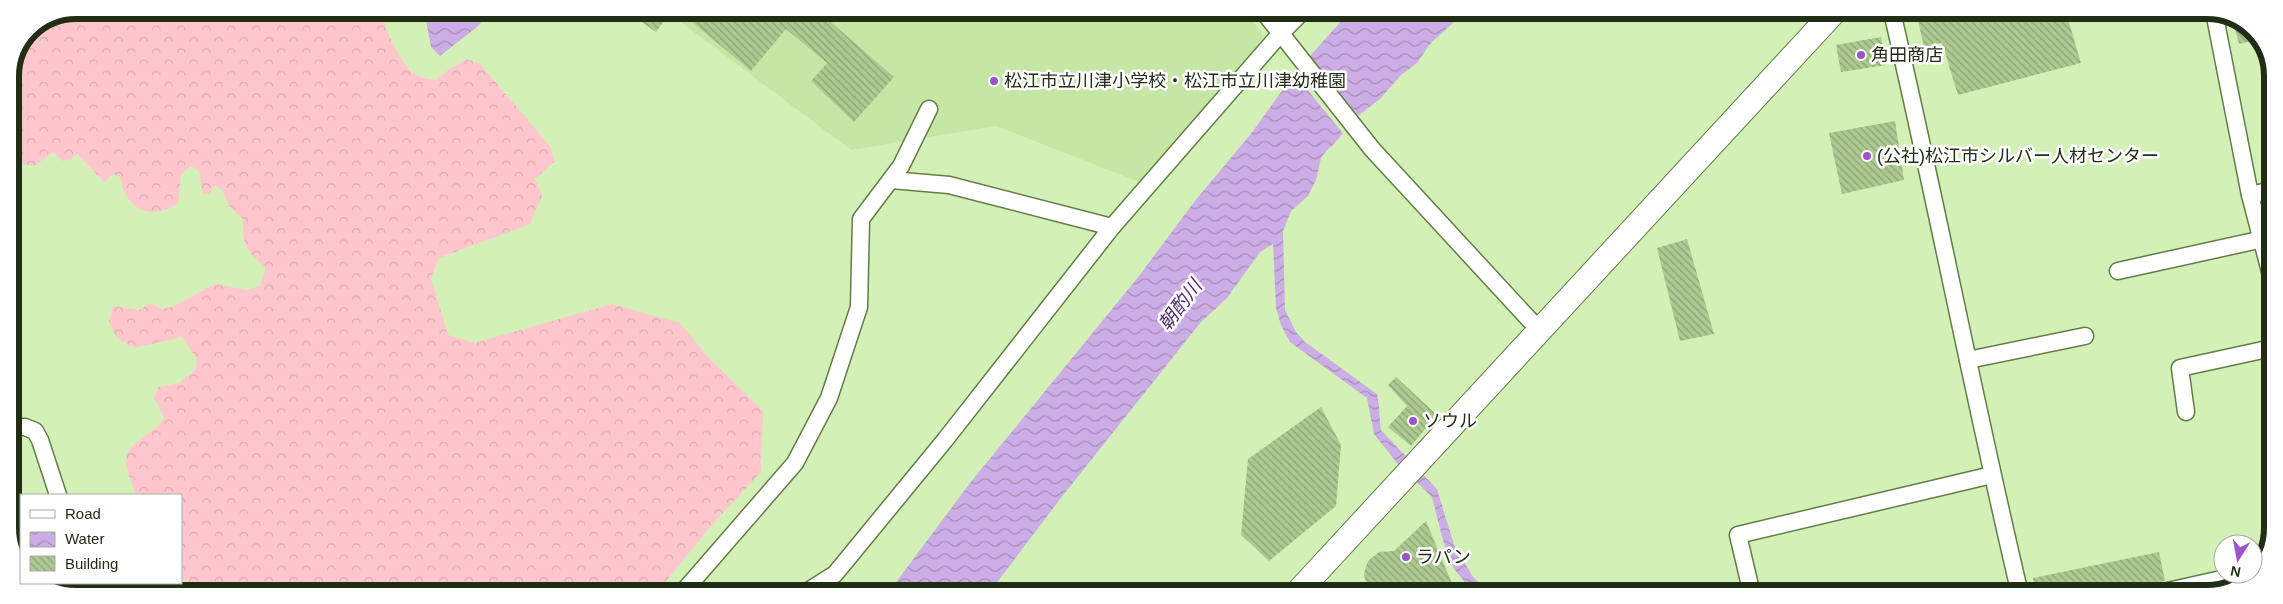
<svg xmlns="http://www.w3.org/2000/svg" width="2283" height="604" viewBox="0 0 2283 604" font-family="Arial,'Noto Sans JP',sans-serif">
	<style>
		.built { fill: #c6e6a5 }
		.forest { fill: url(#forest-crowns) }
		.water { fill: url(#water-waves) }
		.pier { fill: #d3f1b6 }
		.building { fill: url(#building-back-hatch) }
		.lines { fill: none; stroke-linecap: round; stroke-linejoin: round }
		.street-casing { stroke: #637d47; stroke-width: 19 }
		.secondary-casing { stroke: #637d47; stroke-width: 26 }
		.street { stroke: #fff; stroke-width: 16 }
		.secondary { stroke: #fff; stroke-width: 24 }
		.poi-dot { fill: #9a54c8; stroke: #fff; stroke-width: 2 }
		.labels { text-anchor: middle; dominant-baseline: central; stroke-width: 5; stroke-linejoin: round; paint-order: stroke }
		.poi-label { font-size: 18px; fill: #222d16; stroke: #fff; text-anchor: start }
		.water-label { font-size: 19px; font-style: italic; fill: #51286b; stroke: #fff }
		.rim { fill: none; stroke: #222d16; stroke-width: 6 }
	</style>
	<defs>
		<pattern id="forest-crowns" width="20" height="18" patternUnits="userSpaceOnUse" patternTransform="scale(1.25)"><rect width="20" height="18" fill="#ffc6cd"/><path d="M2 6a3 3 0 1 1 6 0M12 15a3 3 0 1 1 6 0" fill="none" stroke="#daaaaf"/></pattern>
		<pattern id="water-waves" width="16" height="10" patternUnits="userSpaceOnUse" patternTransform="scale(1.25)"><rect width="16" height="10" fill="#cdade6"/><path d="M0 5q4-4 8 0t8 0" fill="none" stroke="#a68db9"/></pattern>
		<pattern id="building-back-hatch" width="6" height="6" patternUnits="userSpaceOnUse" patternTransform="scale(1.25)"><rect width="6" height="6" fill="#adca91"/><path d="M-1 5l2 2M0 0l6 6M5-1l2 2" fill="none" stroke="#8ca475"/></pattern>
	</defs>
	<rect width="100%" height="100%" fill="#d3f1b6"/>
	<!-- built -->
	<polygon class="built" points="666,11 1245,11 1264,36 1147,185 996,126 851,150"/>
	<!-- forest -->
	<path class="forest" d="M75,10H382C381,24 403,68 416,75C421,78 429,79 435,80L447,71L467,59L480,64L550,146L555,161L535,179L542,196L530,224L439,258L431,278L448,335L475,343L612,304L680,323L709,358L763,411L761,472L711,526L657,592H211L181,578V495H136C133,485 126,471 126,461C127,440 157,434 164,417L154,398L158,387L179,383L196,369L197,359L182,337L134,348L116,337L109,321L113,306L140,310L150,303L162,309L172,307L215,284L247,290L260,286L266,268C245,249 243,247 243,219L229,206L222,190L215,185L210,194H203L199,171L191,166L181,175L178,203C151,222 125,209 120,177L113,174L104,182L77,154L71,159L63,161L53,152L34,166L22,164L10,145V75L29,29Z"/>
	<!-- water -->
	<g class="water">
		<polygon points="424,10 493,10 477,27 440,56 431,47"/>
		<path d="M1350,11H1466L1430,44L1417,63L1401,75L1380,99L1359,115L1334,144L1327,150L1321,158L1316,180L1308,196L1291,211L1283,231L1285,310L1296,332L1305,342L1377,394C1380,407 1379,418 1381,430L1437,489L1454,545L1473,577L1491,593H1474L1454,569L1444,544L1432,497L1397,463L1374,434L1367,398L1290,342L1281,325L1276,308L1273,244L1260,252L1227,298L1201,322L1064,494L989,593H888L970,483L1139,276L1194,202L1250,135L1295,73Z"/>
	</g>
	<!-- pier -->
	<polygon class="pier" points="1308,54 1360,118 1345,136 1293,72"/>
	<!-- building -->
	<g class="building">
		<polygon points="626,11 671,11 656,32"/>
		<polygon points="679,11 818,11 894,77 854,122 811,81 827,63 786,29 751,71"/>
		<polygon points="1916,12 2066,12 2081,63 1958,95 1942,43 1924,47"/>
		<polygon points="2232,17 2257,32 2260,39 2239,44"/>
		<polygon points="1881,37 1886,65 1841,72 1836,45"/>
		<polygon points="1895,121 1904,180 1842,194 1829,133"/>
		<polygon points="1687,239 1714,334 1680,341 1657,248"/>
		<polygon points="1396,377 1437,415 1411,446 1388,427 1407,406 1388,385"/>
		<polygon points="1321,407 1341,445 1336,506 1269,561 1241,535 1248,459"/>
		<polygon points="1426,521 1456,593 1376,593 1365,580 1364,573 1368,561 1379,552 1394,551"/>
		<polygon points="2159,552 2165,581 2106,594 2036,594 2033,578"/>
	</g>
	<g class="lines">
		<defs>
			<g id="street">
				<polyline points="1263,11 1372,149 1539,330"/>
				<path d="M1892,12C1937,205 1974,400 2020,594"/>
				<polyline points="2214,12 2250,195 2272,279"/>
				<polyline points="2250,195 2272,190"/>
				<polyline points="1112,227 1280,34 1303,11"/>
				<polyline points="2118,271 2263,239"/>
				<polyline points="1968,360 2085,336"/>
				<polyline points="2186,412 2180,368 2272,348"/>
				<polyline points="10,427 25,427 35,431 40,440 58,495"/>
				<polyline points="89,583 92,592"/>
				<polyline points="683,592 795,463 829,398 859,307 861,219 901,166 929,109"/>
				<polyline points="805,593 835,574 945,440 1112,227 949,185 891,180"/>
				<polyline points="1752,594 1738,535 1992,475"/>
				<polyline points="2154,594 2244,574"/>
			</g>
			<polyline id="secondary" points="1297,593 1834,12"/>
		</defs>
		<!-- street casing -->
		<use href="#street" class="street-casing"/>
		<!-- secondary casing -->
		<use href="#secondary" class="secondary-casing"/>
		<!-- street -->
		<use href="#street" class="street"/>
		<!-- secondary -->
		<use href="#secondary" class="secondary"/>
	</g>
	<!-- markers -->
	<g class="poi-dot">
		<circle cx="1861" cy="55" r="5"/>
		<circle cx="994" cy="81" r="5"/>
		<circle cx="1867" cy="156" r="5"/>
		<circle cx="1413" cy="421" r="5"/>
		<circle cx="1406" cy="557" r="5"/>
	</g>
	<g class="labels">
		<!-- poi labels -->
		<g class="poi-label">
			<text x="1871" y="55">角田商店</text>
			<text x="1004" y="81">松江市立川津小学校・松江市立川津幼稚園</text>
			<text x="1877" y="156">(公社)松江市シルバー人材センター</text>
			<text x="1423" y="421">ソウル</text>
			<text x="1416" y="557">ラパン</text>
		</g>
		<!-- water labels -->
		<g class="water-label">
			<text transform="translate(1180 305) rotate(-53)">朝酌川</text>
		</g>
	</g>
	<!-- crop -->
	<path d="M0 0H2283V604H0ZM76 19H2207A57 57 0 0 1 2264 76V528A57 57 0 0 1 2207 585H76A57 57 0 0 1 19 528V76A57 57 0 0 1 76 19Z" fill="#fff" fill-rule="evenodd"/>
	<path class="rim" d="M76 19H2207A57 57 0 0 1 2264 76V528A57 57 0 0 1 2207 585H76A57 57 0 0 1 19 528V76A57 57 0 0 1 76 19Z"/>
	<!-- legend -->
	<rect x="20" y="494" width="162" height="90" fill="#ffffff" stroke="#a7aba2"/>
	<rect x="30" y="510" width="25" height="8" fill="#ffffff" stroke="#a7aba2"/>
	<text x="65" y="519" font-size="15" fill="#222d16">Road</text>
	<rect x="30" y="532" width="25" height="15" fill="url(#water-waves)" stroke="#a7aba2"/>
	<text x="65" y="544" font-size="15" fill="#222d16">Water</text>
	<rect x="30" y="556" width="25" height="15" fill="url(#building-back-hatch)" stroke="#a7aba2"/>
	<text x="65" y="569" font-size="15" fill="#222d16">Building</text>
	<!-- north arrow -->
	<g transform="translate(2238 559) rotate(191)"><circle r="24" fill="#ffffff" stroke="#a7aba2"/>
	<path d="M0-4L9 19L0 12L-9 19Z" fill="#9a54c8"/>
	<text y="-8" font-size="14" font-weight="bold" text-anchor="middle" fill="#222d16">N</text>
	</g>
</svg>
